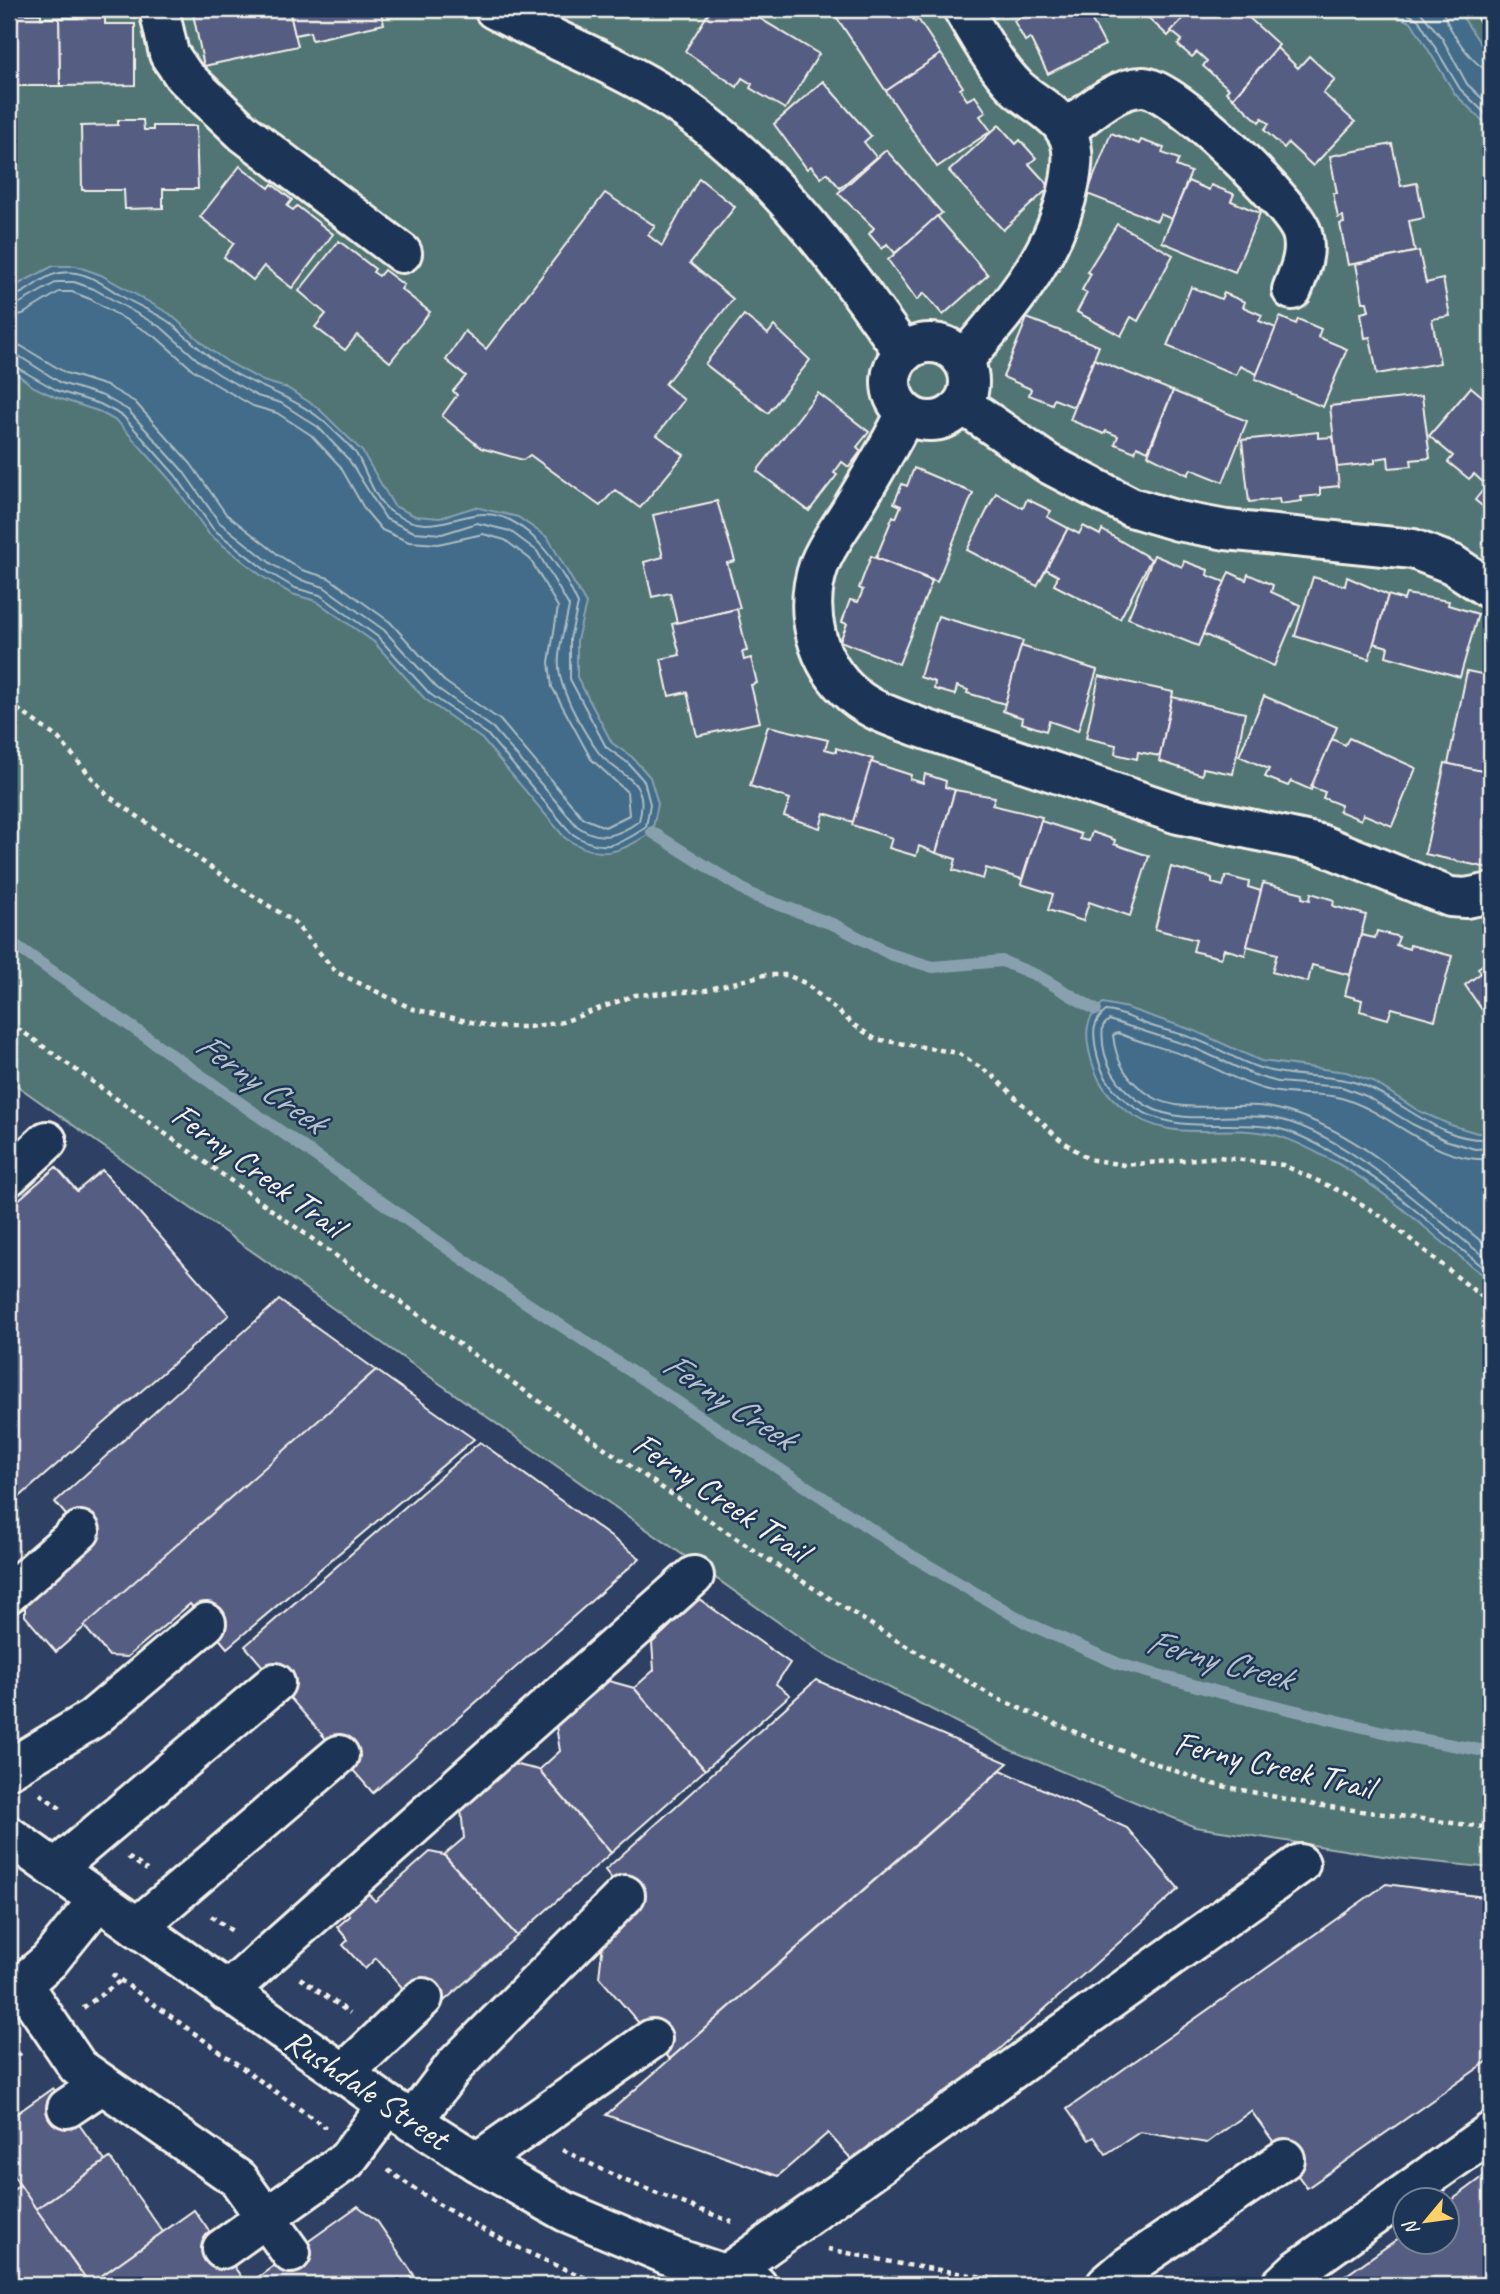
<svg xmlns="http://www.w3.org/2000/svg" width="1500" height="2294" viewBox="0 0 1500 2294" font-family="Caveat,sans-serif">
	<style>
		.built { fill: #2e4164; fill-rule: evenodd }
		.green { fill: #517474; stroke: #a2b2ae; stroke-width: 2 }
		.water { fill: #426c89; stroke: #89a1af; stroke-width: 2 }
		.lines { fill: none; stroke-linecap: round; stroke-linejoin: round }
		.shore { stroke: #adbcc2; stroke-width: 2 }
		.stream { stroke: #89a1af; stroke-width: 12 }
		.building { fill: #575d83; stroke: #f4f1e8; stroke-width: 2 }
		.minor-casing { stroke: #f4f1e8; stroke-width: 44 }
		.path { stroke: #f4f1e8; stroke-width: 4.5; stroke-dasharray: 5 5; stroke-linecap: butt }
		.minor { stroke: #1d3557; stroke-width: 38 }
		.labels { text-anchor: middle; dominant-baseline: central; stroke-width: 5; stroke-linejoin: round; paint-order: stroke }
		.street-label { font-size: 35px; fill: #f4f1e8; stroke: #1d3557 }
		.water-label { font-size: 37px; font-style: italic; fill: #b6c2c7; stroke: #1d3557 }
	</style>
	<rect width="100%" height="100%" fill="#1d3557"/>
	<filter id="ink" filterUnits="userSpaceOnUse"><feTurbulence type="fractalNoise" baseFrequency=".0143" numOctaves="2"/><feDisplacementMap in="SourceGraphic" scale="14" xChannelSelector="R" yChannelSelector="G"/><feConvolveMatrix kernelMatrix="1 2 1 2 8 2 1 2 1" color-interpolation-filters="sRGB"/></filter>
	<g filter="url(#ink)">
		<!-- built -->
		<path class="built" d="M9,1080L822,1653L1008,1749L1195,1827L1396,1858L1491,1868V2285H9ZM1406,2200H1448V2242H1406Z"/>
		<!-- green -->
		<polygon class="green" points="9,9 1491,9 1491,1868 1396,1858 1195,1827 1008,1749 822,1653 9,1080"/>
		<!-- water -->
		<g class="water">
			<polygon points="1382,9 1457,9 1491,59 1491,129 1455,94 1412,23"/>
			<path d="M53,266H76L101,275L170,314L209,349L228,362L263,381L287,388L317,407L362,451L394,506L415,516L440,518L475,507L518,517L548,538L586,604L577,640V677L612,743L632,757L650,777L658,804L652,832C618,854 601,861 565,838L482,739L425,699L374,642L316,601L292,594L263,577L209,534L171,481L118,422L98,411L55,397L34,387L9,368V296L13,287Z"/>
			<path d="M1103,1003L1127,1008L1195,1031L1261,1061L1346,1072L1372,1081L1419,1111L1451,1125L1477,1133H1491V1281C1441,1244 1390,1192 1335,1162C1315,1152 1293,1139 1271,1134C1217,1122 1172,1147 1123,1108C1105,1093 1096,1079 1090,1055C1085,1033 1085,1019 1103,1003Z"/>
		</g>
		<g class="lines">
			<!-- shore -->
			<g class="shore">
				<polyline points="1397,9 1418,19 1460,89 1491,119"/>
				<polyline points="1418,9 1442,38 1467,84 1491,107"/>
				<path d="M1443,9C1444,25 1475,69 1491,71"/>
				<path d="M9,297C31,295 44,267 76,273C93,276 109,288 123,297C138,306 155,312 169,322C189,338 205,356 227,369C262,390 302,399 331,428C340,437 350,445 357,455C367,472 375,503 393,513C425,533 441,521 474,515C523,505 561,567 578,604L570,639V679L606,747L628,763L644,781L650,804L646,827C618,847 600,853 571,833L487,734L430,694L378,637L320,595L295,588L268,572L213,529L176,476L123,416L100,404L58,391L9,363"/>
				<path d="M9,306L18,304L57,282H74L94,289L162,328L199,361L220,375L257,396L281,403L318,427L349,460L386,519L414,532L442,534L477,523L510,531L537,551L569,606C565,631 554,655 561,680C567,703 585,734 599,753C619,778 651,777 639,821C617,837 599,842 577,826L493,728L437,688L384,630L324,587L298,579L273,565L219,522L183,471L128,410L103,396L61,383L19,356L9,354"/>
				<polyline points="9,316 23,314 59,292 72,292 90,299 156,337 192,369 215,384 253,406 277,413 311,435 340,466 365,510 382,530 409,542 438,544 483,534 505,540 530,559 558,607 549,662 552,687 591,759 627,792 629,815 605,827 583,818 500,720 444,681 390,622 329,578 302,570 280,556 226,514 191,464 135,402 107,386 66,373 21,346 9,344"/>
				<path d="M1491,1139C1444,1143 1410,1107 1370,1088C1335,1072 1297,1080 1260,1068C1237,1061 1216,1046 1192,1038C1177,1032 1161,1030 1146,1024C1132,1019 1121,1012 1106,1011C1092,1022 1093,1033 1096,1049C1100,1072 1109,1087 1127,1102C1170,1136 1220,1120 1270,1127C1293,1130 1319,1145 1339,1156C1395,1187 1441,1235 1491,1273"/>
				<path d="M1491,1148L1475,1149L1445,1140L1412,1124L1366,1096L1342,1087L1278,1082L1256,1076L1190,1046L1109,1020L1103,1026C1099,1060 1118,1090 1147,1106C1184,1127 1232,1111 1273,1118C1345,1131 1433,1218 1491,1262"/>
				<path d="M1491,1159C1432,1163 1394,1113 1341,1098C1318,1092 1295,1096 1272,1091C1243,1085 1217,1068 1189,1057C1165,1048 1141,1043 1118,1033L1113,1035C1116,1062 1127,1081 1151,1096C1184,1117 1239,1099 1277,1109C1360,1128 1426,1199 1491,1249"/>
			</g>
			<!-- stream -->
			<g class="stream">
				<polyline points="652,832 752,895 835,925 890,954 933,967 1002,961 1038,976 1096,1010"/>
				<polyline points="9,941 510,1292 912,1556 1027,1623 1119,1664 1218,1692 1392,1734 1491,1752"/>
			</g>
		</g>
		<!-- building -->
		<g class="building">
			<polygon points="192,9 289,9 298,46 204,66"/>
			<polygon points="289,9 380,9 384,24 312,40 310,32 295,35"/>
			<polygon points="711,9 744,9 819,54 785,109 750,88 752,84 742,78 737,87 685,51"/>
			<polygon points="831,9 916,9 910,14 915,22 918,19 941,54 886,91"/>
			<polygon points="1012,9 1086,9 1105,45 1048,74 1030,38 1025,41 1014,21 1021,17 1017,10 1013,12"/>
			<polygon points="1139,9 1192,9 1168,36"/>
			<polygon points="1192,9 1253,9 1247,16 1279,45 1233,98 1226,92 1229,89 1203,66 1207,61 1197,52 1192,57 1178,45 1182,40 1171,31"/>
			<polygon points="78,13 105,13 105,24 135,24 135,85 60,86 59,18 78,18"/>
			<polygon points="14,14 41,14 41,18 59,18 60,86 9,86 9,21 14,21"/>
			<polygon points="1277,48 1298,68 1309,56 1335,80 1323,93 1355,122 1313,166 1288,143 1284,148 1264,130 1269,124 1262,118 1259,122 1233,98"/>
			<polygon points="941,54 963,87 960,89 967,100 975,96 986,112 980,116 991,131 937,167 886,91"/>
			<polygon points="823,81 871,136 864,142 876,157 840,188 827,173 821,178 811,166 807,169 774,124"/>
			<polygon points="118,120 143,120 144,130 153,130 153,126 196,126 198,189 163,189 163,208 125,209 124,190 82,190 81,126 118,125"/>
			<polygon points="999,125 1016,144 1020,140 1036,158 1029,164 1050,187 1003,230 949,171"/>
			<polygon points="1111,133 1139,144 1141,140 1164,148 1162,153 1179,159 1176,166 1191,172 1172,219 1160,214 1157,221 1087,194"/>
			<polygon points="1392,144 1401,186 1417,183 1424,218 1409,221 1415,252 1348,265 1340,224 1344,223 1343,216 1338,218 1333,193 1337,193 1330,156"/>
			<polygon points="886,150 942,213 895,253 887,244 882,249 869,234 874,228 838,193"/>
			<polygon points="240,166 269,188 272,184 292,200 287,206 293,210 297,206 333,234 292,288 264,266 253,280 224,257 234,243 200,217"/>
			<polygon points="699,178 735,207 690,263 733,299 665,384 684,400 657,435 684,455 640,508 615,490 600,506 530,455 523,460 481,448 442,416 457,395 453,391 466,376 446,360 465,331 486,349 605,193 655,226 648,235 662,246"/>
			<polygon points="1188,181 1209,190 1211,185 1234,194 1231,201 1260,213 1235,272 1162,242"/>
			<polygon points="937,216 988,275 943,315 924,293 917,300 888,260"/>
			<polygon points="1117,224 1173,255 1138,321 1131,317 1121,336 1077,312 1087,293 1082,290 1091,274 1087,272"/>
			<polygon points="339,241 375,269 373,272 379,276 384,270 404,285 401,289 430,312 390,362 357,335 345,350 315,327 326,314 299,291"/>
			<polygon points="1419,251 1426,283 1443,279 1450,316 1432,319 1440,363 1377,374 1370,337 1365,338 1361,313 1369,311 1367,302 1363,302 1356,264"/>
			<polygon points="1191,287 1221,299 1224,293 1245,302 1243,307 1262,315 1259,321 1276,328 1257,374 1240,366 1236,375 1167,346"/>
			<polygon points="744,315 768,334 774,326 810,360 768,413 705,364"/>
			<polygon points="1280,317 1296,324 1298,319 1321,329 1318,337 1347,349 1323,407 1255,379"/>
			<polygon points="1027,318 1099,346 1074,407 1054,399 1052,404 1029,395 1031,389 1003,377"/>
			<polygon points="1094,359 1173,391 1148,451 1137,446 1135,452 1115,444 1118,436 1106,431 1104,434 1070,420"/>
			<polygon points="1471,387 1489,402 1491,400 1491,480 1487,486 1474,474 1469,479 1448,462 1453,456 1429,436"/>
			<polygon points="1173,391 1247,421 1223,482 1191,469 1188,475 1148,455"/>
			<polygon points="818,393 869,432 857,447 861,451 849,467 842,462 834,473 837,475 809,511 757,471"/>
			<polygon points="1422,396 1430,458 1411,460 1412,466 1389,468 1388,457 1375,459 1375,463 1337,467 1330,406"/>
			<polygon points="1318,432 1318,438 1333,437 1339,486 1320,488 1320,495 1301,497 1302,501 1280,504 1279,499 1249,502 1242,440"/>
			<polygon points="914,468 973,493 937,582 876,558 893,516 896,518 901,506 894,503 902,484 907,486"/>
			<polygon points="1491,480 1491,519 1485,514 1487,510 1475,500"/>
			<polygon points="996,493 1023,508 1027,499 1051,511 1047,517 1068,528 1037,586 967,550"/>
			<polygon points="717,501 735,561 727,563 740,608 677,623 670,593 652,597 644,562 663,557 653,515"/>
			<polygon points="1083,526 1100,535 1102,530 1151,559 1120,619 1054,585 1058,576 1046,569 1068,528 1079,534"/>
			<polygon points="1154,555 1182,567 1184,561 1208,570 1207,575 1225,582 1198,646 1128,618"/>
			<polygon points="871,556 932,581 899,664 840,641 847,624 842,622 850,600 858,602 863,590 859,588"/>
			<polygon points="1229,572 1246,580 1248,574 1273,585 1271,592 1300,605 1274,666 1203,634"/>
			<polygon points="1313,577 1345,586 1347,577 1388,595 1369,659 1295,636"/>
			<polygon points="1406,594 1449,601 1448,605 1478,614 1460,677 1386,656 1388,647 1374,643 1388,595 1404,600"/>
			<polygon points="737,609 747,651 742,652 744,660 751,658 757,683 751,685 760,722 697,736 687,692 669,696 661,659 680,655 672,624"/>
			<polygon points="938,616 1023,641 1005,704 967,693 968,690 957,686 955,695 934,689 935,682 920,677"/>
			<polygon points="1021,646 1097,670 1078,731 1049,721 1046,731 1022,723 1023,718 1003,711"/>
			<polygon points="1467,671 1491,676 1491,773 1448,764"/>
			<polygon points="1099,676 1173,692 1160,756 1138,752 1137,759 1115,754 1116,745 1086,738"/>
			<polygon points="1264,696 1337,727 1311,790 1291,781 1288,786 1265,777 1269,769 1239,756"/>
			<polygon points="1172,697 1245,713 1233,774 1203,768 1202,775 1159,761"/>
			<polygon points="768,726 828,740 825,749 836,752 836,748 873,759 853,822 824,813 820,828 784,816 790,799 750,786"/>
			<polygon points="1349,738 1416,768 1392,826 1363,814 1361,820 1339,811 1341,805 1323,798 1325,792 1311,787 1332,739 1345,745"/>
			<polygon points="871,762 911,775 910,779 923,783 925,774 946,781 945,787 955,790 936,853 919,846 916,856 889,848 892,838 852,825"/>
			<polygon points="1445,763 1491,773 1491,854 1488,868 1425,854"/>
			<polygon points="955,790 995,797 992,805 1042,817 1022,879 986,868 983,879 953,870 956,859 936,853"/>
			<polygon points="1041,821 1081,834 1080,839 1089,841 1092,832 1115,840 1114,844 1149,856 1130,916 1089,902 1083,921 1048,910 1053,894 1021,884"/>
			<polygon points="1171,867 1212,878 1212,883 1223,886 1226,876 1249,882 1248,887 1261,891 1245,955 1224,949 1221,958 1193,951 1196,940 1155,929"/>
			<polygon points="1263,883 1303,893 1302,898 1310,900 1311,893 1334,900 1333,906 1366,915 1350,975 1312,965 1308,982 1272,972 1277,954 1247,946"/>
			<polygon points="1377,931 1399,937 1396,945 1409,949 1410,945 1452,956 1435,1020 1392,1008 1388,1019 1360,1011 1362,1000 1345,995 1361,935 1375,938"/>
			<polygon points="1491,959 1491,1023 1465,985 1481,973 1478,968"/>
			<polygon points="56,1167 77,1191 102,1170 229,1315 9,1506 9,1208"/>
			<polygon points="279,1300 376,1370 56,1652 25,1616 25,1597 88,1541 55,1502"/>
			<polygon points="376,1370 474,1439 227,1648 190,1604 127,1657 109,1656 84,1626"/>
			<polygon points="480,1442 640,1558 373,1793 245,1646"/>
			<polygon points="699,1599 790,1663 776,1684 790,1695 705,1770 634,1688 654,1670 652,1643"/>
			<polygon points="816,1680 1008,1763 670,2059 599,1977 603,1943 638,1912 605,1870"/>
			<polygon points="609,1681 634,1688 705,1770 611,1853 539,1770 560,1751 556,1726"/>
			<polygon points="513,1764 539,1770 611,1853 517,1936 444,1855 464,1838 461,1810"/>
			<polygon points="1001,1770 1127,1828 1179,1889 953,2091 853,2161 828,2133 778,2176 606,2115"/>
			<polygon points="430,1852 444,1855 517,1936 434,2010 406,1992 376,1958 365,1969 343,1945 348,1940 337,1927 350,1916 346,1911 367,1892 375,1901"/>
			<polygon points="1386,1884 1491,1898 1491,2059 1307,2188 1251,2111 1207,2143 1140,2132 1106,2154 1094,2137 1089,2140 1067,2109"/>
			<polygon points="53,2088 105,2161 36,2209 9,2169 9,2119"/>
			<polygon points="110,2158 163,2232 90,2284 36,2209"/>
			<polygon points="1491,2171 1491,2285 1364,2285 1338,2281 1406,2233 1406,2242 1448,2242 1448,2203"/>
			<polygon points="20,2185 36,2209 90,2285 9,2285 9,2193"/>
			<polygon points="358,2206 377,2221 414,2275 399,2285 247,2285"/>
			<polygon points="194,2210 247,2285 90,2285 90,2284"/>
		</g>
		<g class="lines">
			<defs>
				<g id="minor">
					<polyline points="159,9 169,54 184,76 244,133 402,253"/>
					<path d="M494,9C547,38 605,59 656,90C762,154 834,254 904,353"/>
					<path d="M963,9C978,35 995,66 1017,88C1032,102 1053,111 1065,129C1075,145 1073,163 1070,181C1057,254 1009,307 963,361"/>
					<path d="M1065,130C1087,115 1115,86 1144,87C1173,88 1292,203 1302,233C1308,253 1299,272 1292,290"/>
					<circle cx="930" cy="382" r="39"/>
					<polyline points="962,404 1047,463 1131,507 1178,521 1226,530 1413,549 1452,564 1491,590"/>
					<path d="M906,413C890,446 870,478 851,510C840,528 826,546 819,565C803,611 816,664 854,696C872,711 895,718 916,726L1178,814L1320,844L1450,897L1466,898L1491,893"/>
					<polyline points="9,1176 47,1141"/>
					<polyline points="9,1593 80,1531"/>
					<polyline points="9,1769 92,1719 206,1623"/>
					<polyline points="9,1836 388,2105 477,2162 566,2212 673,2257 757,2285"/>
					<polyline points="55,1869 275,1683"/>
					<polyline points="137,1927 339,1755"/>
					<polyline points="22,1984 78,2067 238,2179 291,2253"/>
					<polyline points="227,1992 694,1576"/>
					<polyline points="9,1995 49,1961 98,1900"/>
					<polyline points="343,2074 423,1998"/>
					<polyline points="67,2108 101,2085"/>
					<polyline points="412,2122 455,2065 625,1895"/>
					<polyline points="477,2162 652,2039"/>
					<polyline points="222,2249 347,2160 388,2105"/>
					<polyline points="725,2275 1300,1864"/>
					<polyline points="1106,2285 1127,2267 1285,2159"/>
					<polyline points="1281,2285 1296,2271 1491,2132"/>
				</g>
			</defs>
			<!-- minor casing -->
			<use href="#minor" class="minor-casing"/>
			<!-- path -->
			<g class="path">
				<polyline points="1472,9 1491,37"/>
				<polyline points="9,703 58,738 107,795 236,885 293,921 336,972 413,1009 494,1027 529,1027 563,1022 635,995 702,991 764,975 787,975 805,983 854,1025 875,1039 958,1053 992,1075 1057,1137 1088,1159 1124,1165 1219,1157 1283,1165 1344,1193 1384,1218 1491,1304"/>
				<polyline points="9,1022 620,1459 756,1552 896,1640 996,1698 1098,1742 1208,1783 1315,1805 1491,1828"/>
				<polyline points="40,1794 64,1811"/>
				<polyline points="128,1857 147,1870"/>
				<polyline points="9,1914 13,1919"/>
				<polyline points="211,1916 235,1933"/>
				<polyline points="112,1974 326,2128"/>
				<polyline points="300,1978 350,2013"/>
				<polyline points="83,2008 120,1981"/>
				<polyline points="9,2062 22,2052"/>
				<polyline points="563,2150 621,2179 732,2222"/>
				<path d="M388,2170C453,2218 528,2255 603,2285"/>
				<polyline points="828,2249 901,2264 1034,2285"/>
			</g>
			<!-- minor -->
			<use href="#minor" class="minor"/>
		</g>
	</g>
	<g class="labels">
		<!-- street labels -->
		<g class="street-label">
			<text transform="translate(258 1170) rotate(36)">Ferny Creek Trail</text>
			<text transform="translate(721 1497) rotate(34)">Ferny Creek Trail</text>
			<text transform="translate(1274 1765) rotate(13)">Ferny Creek Trail</text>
			<text transform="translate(367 2089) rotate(34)">Rushdale Street</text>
		</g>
		<!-- water labels -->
		<g class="water-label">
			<text transform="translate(261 1082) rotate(35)">Ferny Creek</text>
			<text transform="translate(729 1400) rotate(33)">Ferny Creek</text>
			<text transform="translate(1219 1659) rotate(15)">Ferny Creek</text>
		</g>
	</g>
	<!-- margin -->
	<rect width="1500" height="2294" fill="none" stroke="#1d3557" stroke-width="35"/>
	<rect x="18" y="18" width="1465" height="2259" fill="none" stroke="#f4f1e8" stroke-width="2.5" filter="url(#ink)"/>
	<!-- north arrow -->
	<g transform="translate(1426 2221) rotate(241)"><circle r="33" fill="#1d3557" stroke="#738091" stroke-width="2"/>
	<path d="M0-5L12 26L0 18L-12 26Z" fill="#ffd166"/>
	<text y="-10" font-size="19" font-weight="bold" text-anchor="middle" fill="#f4f1e8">N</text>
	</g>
</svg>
